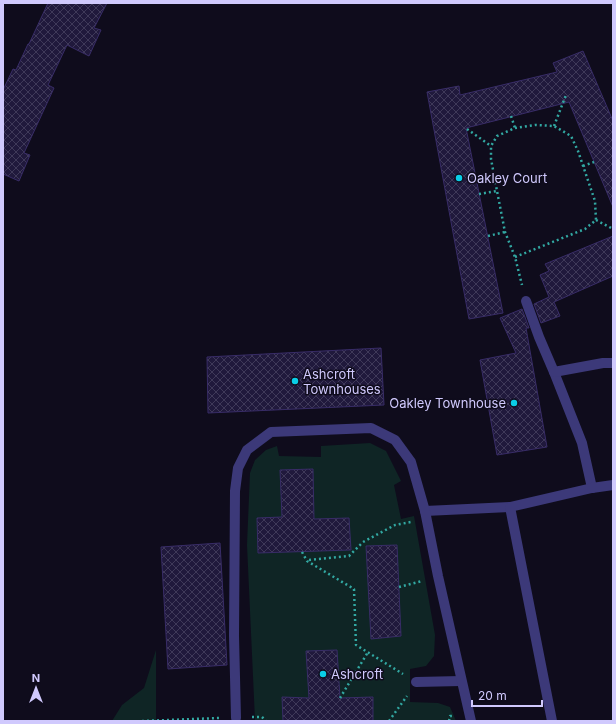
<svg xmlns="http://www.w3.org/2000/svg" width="616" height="724" viewBox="0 0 616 724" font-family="Inter,sans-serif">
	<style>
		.green { fill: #0f2525 }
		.building { fill: url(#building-cross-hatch); stroke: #382c67 }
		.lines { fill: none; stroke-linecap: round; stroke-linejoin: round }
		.path { stroke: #32a8a2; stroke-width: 2.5; stroke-dasharray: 2 3; stroke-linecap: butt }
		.service { stroke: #3c3979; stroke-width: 10 }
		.poi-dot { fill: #0acee7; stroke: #0f0c1c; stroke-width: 1.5 }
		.labels { text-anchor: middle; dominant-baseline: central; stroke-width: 3; stroke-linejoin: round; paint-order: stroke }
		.poi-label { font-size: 13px; fill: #d0c9fd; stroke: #0f0c1c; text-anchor: start }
	</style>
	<defs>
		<pattern id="building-cross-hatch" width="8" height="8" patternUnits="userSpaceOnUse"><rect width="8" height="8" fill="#20193c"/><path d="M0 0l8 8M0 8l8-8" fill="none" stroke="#3f3959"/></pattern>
	</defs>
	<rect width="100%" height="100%" fill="#0f0c1c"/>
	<!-- green -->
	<polygon class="green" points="370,443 386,451 401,481 394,485 401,519 414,516 435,635 434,656 426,666 410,669 410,702 438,703 450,707 456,721 112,721 122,705 144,688 156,650 156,721 255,720 247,545 250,473 255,460 266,450 277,446 279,456 321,457 321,446"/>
	<!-- building -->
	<g class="building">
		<polygon points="48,3 107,3 94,28 101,30 89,56 67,45 48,85 54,88 24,153 30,155 19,181 3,174 3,90 13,69 16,70 28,44 29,44"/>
		<polygon points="583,51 613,121 613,207 569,102 466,128 503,313 469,319 427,92 459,86 460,95 557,72 553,63"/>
		<polygon points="613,236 613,276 554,302 560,316 541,323 534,304 549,297 540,275 549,271 545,264"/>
		<polygon points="522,309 529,328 526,328 547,447 497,455 480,360 516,353 500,318"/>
		<polygon points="381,348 384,405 208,413 207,357"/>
		<polygon points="313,469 314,519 349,518 351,550 258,553 257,518 282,517 280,470"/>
		<polygon points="220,543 227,665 168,669 161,547"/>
		<polygon points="397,545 401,636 371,639 366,546"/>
		<polygon points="337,650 340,698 373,697 373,721 283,721 282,697 309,698 306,651"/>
	</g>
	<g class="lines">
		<!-- path -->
		<g class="path">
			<polyline points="511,116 515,128"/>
			<polyline points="554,126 566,95"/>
			<polyline points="467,129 491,146"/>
			<polyline points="583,166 594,162"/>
			<polyline points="479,194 497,191"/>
			<polyline points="596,220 613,229"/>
			<polyline points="488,236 505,232"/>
			<polyline points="515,257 585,229 596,220 595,201 578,151 571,136 554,126 535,125 515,128 497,136 491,146 491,159 497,191 505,232 515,257 522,285"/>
			<polyline points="302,552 307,561 354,589 356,645 403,674"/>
			<polyline points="309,560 349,556 363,542 395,525 411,522"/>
			<polyline points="399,587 422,581"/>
			<polyline points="340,698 368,652"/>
			<polyline points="252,717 262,717 266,721"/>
			<polyline points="142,721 219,718"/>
			<polyline points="389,721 407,696"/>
			<polyline points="449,721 450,716 452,716"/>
		</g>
		<!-- service -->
		<g class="service">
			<polyline points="526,301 539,337 554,372 582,443 592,488"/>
			<polyline points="554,372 603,363 613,363"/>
			<polyline points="425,511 510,507"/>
			<polyline points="416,682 461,681"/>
			<polyline points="236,718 234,636 235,491 238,468 247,450 271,432 371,428 395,440 411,462 425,511 438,576 471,721"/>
			<polyline points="552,721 510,507 592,488 613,485"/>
		</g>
	</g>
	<!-- markers -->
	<g class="poi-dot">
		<circle cx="459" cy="178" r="4"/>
		<circle cx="295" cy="381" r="4"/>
		<circle cx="514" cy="403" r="4"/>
		<circle cx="323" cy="674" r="4"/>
	</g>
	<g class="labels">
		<!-- poi labels -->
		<g class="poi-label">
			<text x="467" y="178">Oakley Court</text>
			<text x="303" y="374">Ashcroft<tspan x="303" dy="15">Townhouses</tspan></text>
			<text x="506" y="403" text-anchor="end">Oakley Townhouse</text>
			<text x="331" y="674">Ashcroft</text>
		</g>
	</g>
	<!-- border -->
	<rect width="616" height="724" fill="none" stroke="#d0c9fd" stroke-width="8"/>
	<!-- north arrow -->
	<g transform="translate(36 688)" stroke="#0f0c1c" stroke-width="3" paint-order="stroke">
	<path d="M0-3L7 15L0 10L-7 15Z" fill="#d0c9fd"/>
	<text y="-6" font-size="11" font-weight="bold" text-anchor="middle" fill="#d0c9fd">N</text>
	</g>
	<!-- scale -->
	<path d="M472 700v6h70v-6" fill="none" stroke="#d0c9fd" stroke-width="2"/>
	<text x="478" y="700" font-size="12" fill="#d0c9fd" stroke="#0f0c1c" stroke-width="3" paint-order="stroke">20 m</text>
</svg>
